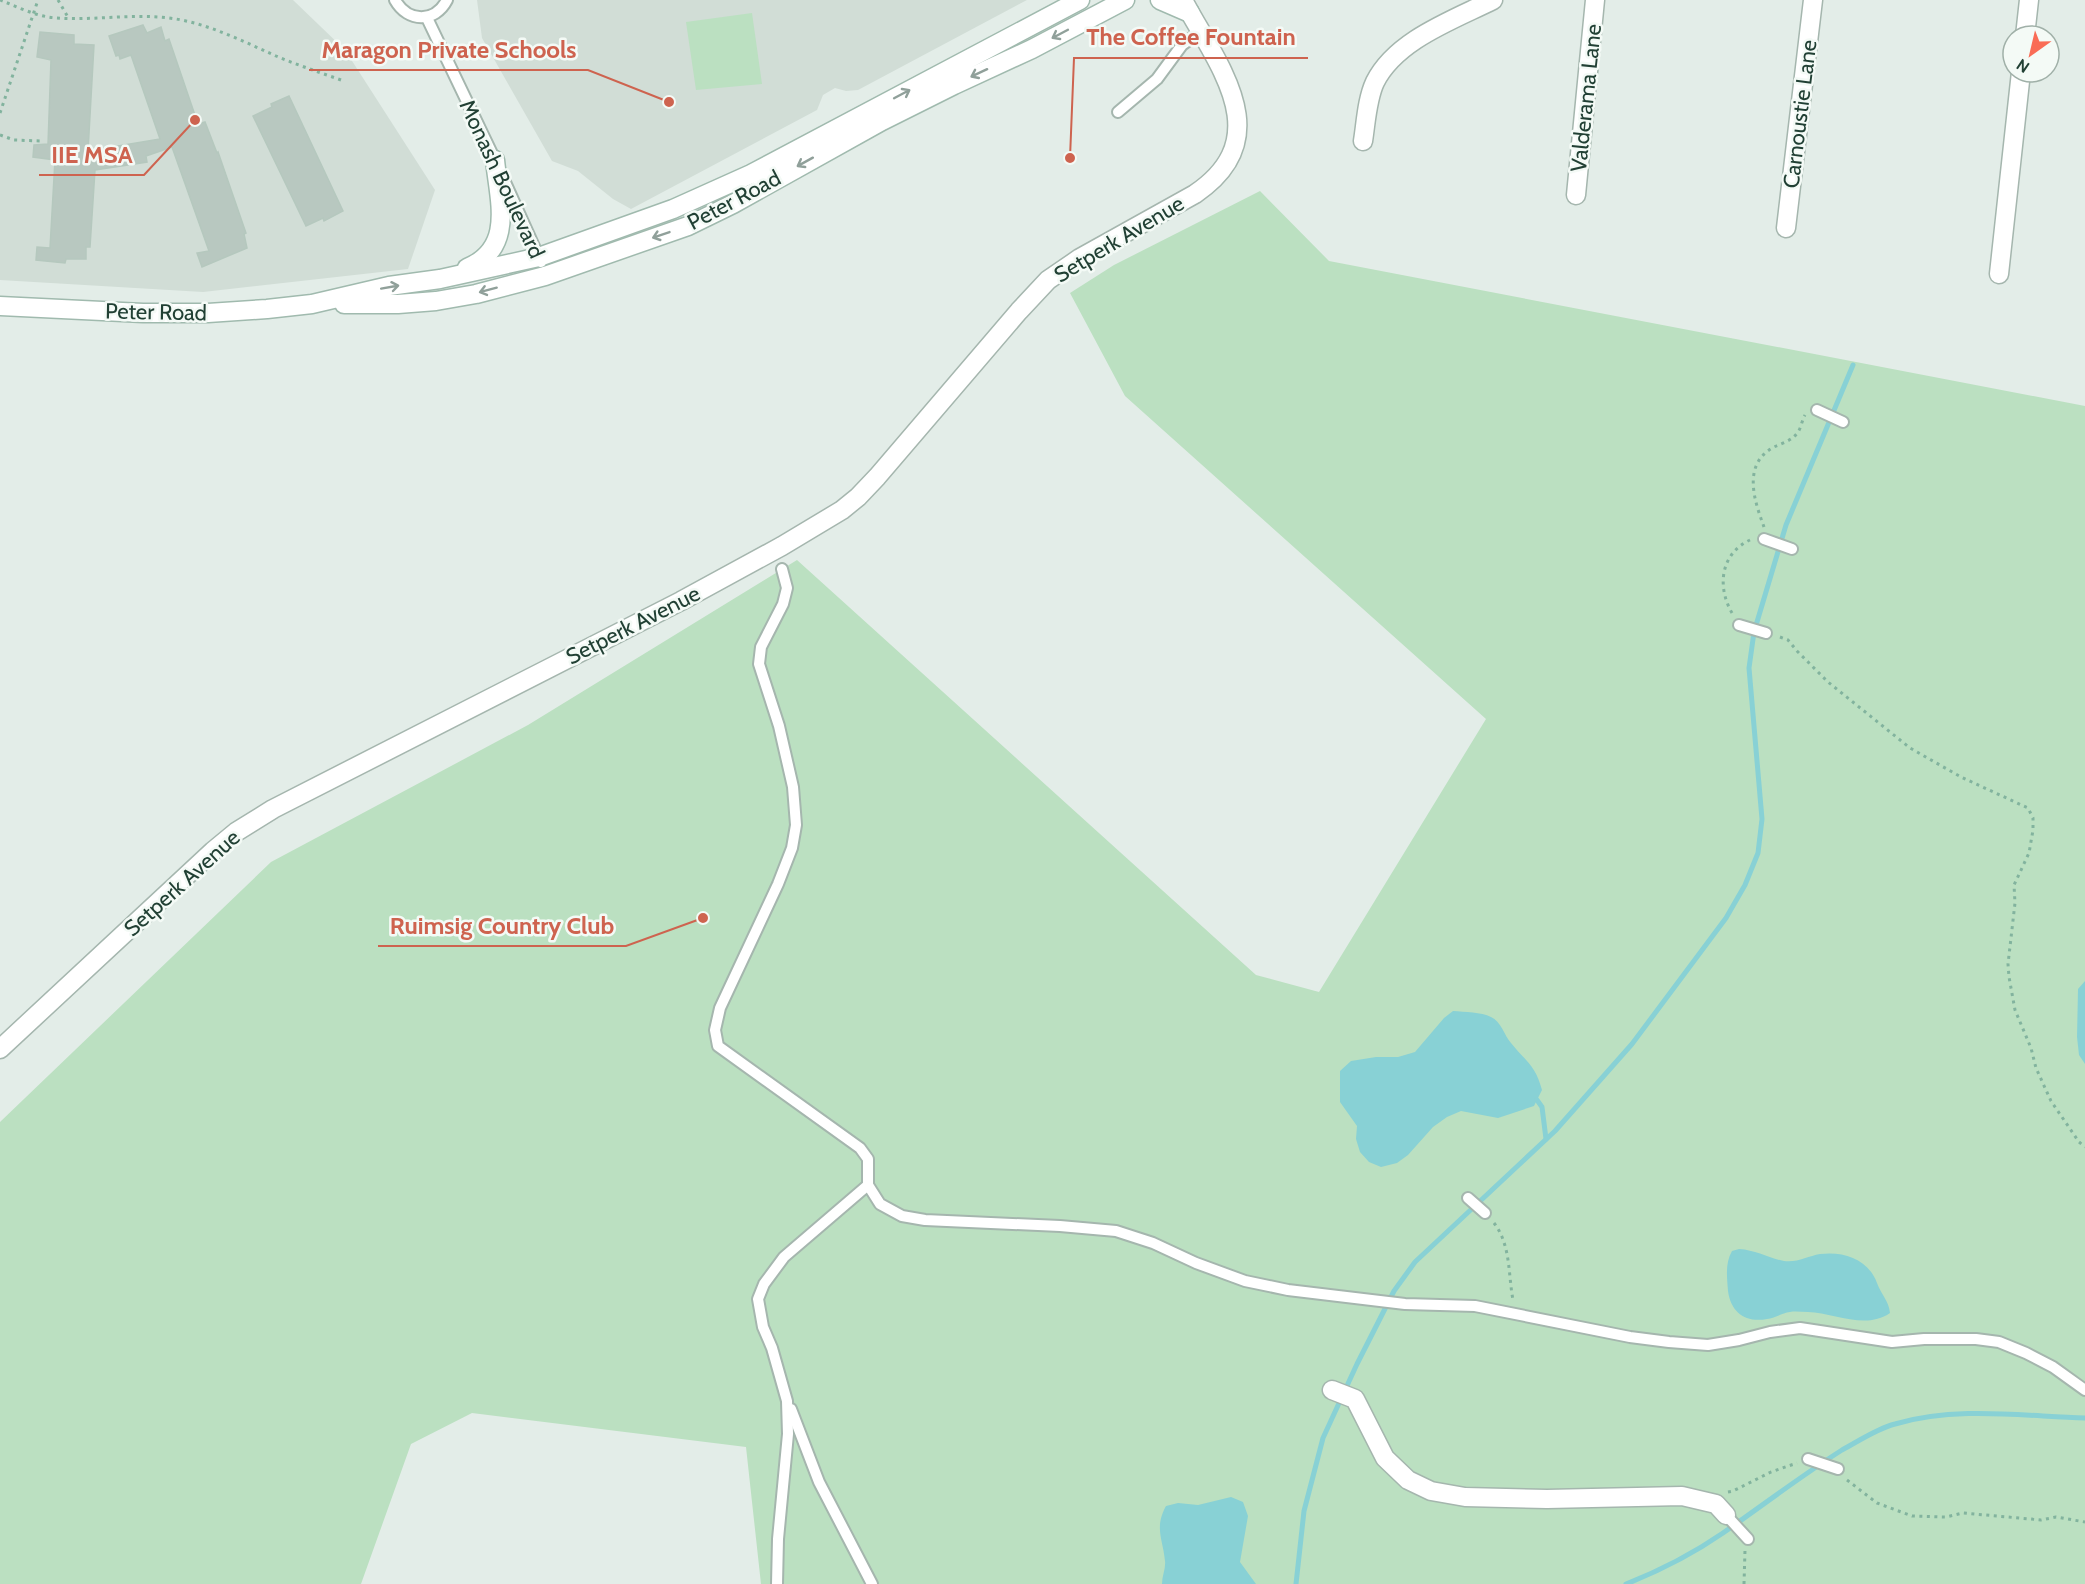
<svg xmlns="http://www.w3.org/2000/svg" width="2085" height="1584" viewBox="0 0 2085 1584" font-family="Cabin,sans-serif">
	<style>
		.built { fill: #d1ddd6 }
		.green { fill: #bbe0c1 }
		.water { fill: #88d1d5 }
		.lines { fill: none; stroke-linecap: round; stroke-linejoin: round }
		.stream { stroke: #88d1d5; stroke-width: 5 }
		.building { fill: #b8c8c0; stroke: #b5c8be; stroke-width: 1.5 }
		.lane-casing { stroke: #a5b6ae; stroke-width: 14 }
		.street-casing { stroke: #a5b6ae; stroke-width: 21 }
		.secondary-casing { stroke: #a0baae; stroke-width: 21 }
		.path { stroke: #82b39e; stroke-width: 3; stroke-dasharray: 3 4.5; stroke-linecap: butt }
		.lane { stroke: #fff; stroke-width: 10 }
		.street { stroke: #fff; stroke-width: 18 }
		.secondary { stroke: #fff; stroke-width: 18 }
		.oneway { stroke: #90a09a }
		.labels { text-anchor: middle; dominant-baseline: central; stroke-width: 5; stroke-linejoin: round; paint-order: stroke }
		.street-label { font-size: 22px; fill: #214034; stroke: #f4faf6 }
		.leader { fill: none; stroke: #ce634f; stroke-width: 2 }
		.callout-dot { fill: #ce634f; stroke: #f4faf6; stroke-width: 2 }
		.callout-label { font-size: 24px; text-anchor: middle; font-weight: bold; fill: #ce634f; stroke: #f4faf6; stroke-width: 5; stroke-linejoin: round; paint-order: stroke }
	</style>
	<rect width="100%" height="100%" fill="#e3ede8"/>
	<!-- built -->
	<g class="built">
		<polygon points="0,0 293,0 345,50 435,190 408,269 203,292 0,280"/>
		<polygon points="477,0 1027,0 858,90 846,91 835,88 823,95 817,110 631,209 613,199 578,171 552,161 482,38"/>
	</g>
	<!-- green -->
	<g class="green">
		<polygon points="752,13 762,84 696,90 686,22"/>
		<polygon points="1260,191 1329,261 2085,406 2085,1584 761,1584 746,1447 472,1413 411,1444 361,1584 0,1584 0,1122 271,862 528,725 797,560 1256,975 1319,992 1486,719 1125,396 1070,293 1114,265"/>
	</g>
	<!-- water -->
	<g class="water">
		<polygon points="2085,981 2085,1064 2079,1055 2077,1037 2078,989"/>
		<path d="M1453,1011C1465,1012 1481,1012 1491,1017C1501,1021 1504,1035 1511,1043C1526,1062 1535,1064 1542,1090L1534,1106L1498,1118L1461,1111L1447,1117L1433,1127L1408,1155L1397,1163L1381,1167L1369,1162L1360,1152L1356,1139L1357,1126L1340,1102V1071L1351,1061L1376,1057H1398L1415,1052L1444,1018Z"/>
		<path d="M1739,1249C1756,1250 1768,1258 1784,1261C1797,1263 1808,1256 1820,1254C1844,1251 1868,1259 1877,1283C1881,1294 1889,1301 1890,1313C1866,1330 1834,1313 1808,1312C1802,1312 1795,1311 1790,1312C1782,1313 1775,1318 1767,1319C1746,1323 1731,1313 1728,1291C1727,1277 1725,1263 1732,1251Z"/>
		<path d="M1231,1497L1243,1502L1248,1516L1240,1562L1256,1584H1162C1162,1576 1166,1568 1165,1561C1163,1539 1154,1528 1166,1506L1178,1503L1198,1505Z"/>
	</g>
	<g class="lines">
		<!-- stream -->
		<g class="stream">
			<polyline points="1537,1100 1542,1107 1546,1139"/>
			<polyline points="1296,1584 1304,1511 1323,1438 1357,1364 1394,1291 1415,1262 1555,1131 1632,1044 1726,918 1745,885 1758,853 1762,819 1749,668 1754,632 1786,525 1853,365"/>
			<path d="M1626,1584C1659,1571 1694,1553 1723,1533C1763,1505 1801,1476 1842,1450C1859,1441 1876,1429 1895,1424C1956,1406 2022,1416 2085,1418"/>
		</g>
	</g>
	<!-- building -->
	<g class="building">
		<polygon points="143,25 147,33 161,27 165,41 169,39 198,124 205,122 217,153 218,152 246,233 244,234 247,248 202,267 197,253 209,251 172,147 146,156 147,162 95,170 90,247 86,247 86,259 66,259 65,263 36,260 37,247 50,248 55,160 33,157 34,145 48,144 51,60 37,57 40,32 74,35 74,44 94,45 88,151 160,139 131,55 120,59 119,55 116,56 109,36"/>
		<polygon points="289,96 343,211 324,221 323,218 306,226 253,116 272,107 271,104"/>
	</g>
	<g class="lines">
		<defs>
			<g id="lane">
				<path d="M395,0C408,23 435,23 447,0"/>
				<polyline points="427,18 495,160 541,262"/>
				<polyline points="1118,112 1157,79 1182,45 1200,32"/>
				<polyline points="1817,410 1843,422"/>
				<polyline points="1764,539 1792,549"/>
				<polyline points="782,569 787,588 783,604 761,647 759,664 779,726 793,787 796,825 792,848 778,884 720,1008 715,1030 718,1046 860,1148 868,1159 868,1185 880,1204 902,1216 925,1220 1060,1226 1116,1231 1153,1243 1196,1263 1245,1281 1288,1290 1405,1304 1475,1306 1630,1337 1669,1342 1708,1345 1739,1340 1770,1332 1800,1328 1892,1342 1924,1339 1976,1339 1999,1342 2026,1353 2053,1367 2085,1390"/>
				<polyline points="1739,625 1766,633"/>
				<polyline points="1468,1198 1485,1213"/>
				<polyline points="791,1409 819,1482 872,1584"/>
				<polyline points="1808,1459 1838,1469"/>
				<polyline points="1726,1515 1748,1539"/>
				<polyline points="777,1584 778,1539 788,1434 787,1401 772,1348 763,1327 758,1299 764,1284 784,1257 868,1185"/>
			</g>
			<g id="street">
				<polyline points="2025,36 2029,0"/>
				<path d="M1363,141C1366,122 1367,99 1375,82C1396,40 1453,20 1493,0"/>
				<polyline points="1576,195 1595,0"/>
				<polyline points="1786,228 1813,0"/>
				<polyline points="1999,274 2021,72"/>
				<path d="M0,1049L213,851L236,832L273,809L681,601L782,546L842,510L858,497L877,477L1019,311L1048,280L1080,258L1195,194C1279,137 1218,66 1183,0"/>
				<polyline points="1332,1390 1355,1399 1385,1458 1408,1480 1431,1491 1465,1497 1547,1499 1682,1496 1716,1504 1726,1515"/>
			</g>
			<g id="secondary">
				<polyline points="1160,0 1190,13"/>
				<path d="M467,268C515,248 499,201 495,160"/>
				<polyline points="344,304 398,304 436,301 476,294 545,276 688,226 733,204 882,121 954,85 1032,49 1125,0"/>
				<polyline points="0,306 143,313 208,313 267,309 312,304 389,286 440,279 539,257 673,209 751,174 1080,0"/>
			</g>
		</defs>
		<!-- lane casing -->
		<use href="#lane" class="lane-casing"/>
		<!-- street casing -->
		<use href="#street" class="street-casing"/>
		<!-- secondary casing -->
		<use href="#secondary" class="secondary-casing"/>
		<!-- path -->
		<g class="path">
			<path d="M0,0C18,7 37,17 57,18C100,21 144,11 186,21C217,28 247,43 276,56C297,65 319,72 341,80"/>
			<polyline points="58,0 69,19"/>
			<polyline points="0,113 38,0"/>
			<polyline points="0,135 14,140 42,141"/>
			<path d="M1764,527C1754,500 1742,464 1774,447C1782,443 1792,441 1798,432C1801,428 1802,420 1805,415"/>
			<path d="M1732,613C1717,587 1720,554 1750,540"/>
			<polyline points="1780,637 1788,640 1797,651 1828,682 1910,748 1961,777 2028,808 2033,818 2033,830 2029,853 2014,885 2015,903 2008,964 2009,977 2015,1010 2031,1048 2036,1068 2051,1101 2079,1142 2085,1147"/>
			<path d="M1494,1223C1511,1245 1508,1274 1513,1300"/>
			<polyline points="1847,1480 1877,1503 1912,1516 1946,1517 1963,1513 2041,1520 2056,1517 2085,1522"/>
			<polyline points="1728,1492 1733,1491 1771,1472 1797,1463"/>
			<polyline points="1744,1584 1745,1550"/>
		</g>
		<!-- lane -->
		<use href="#lane" class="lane"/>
		<!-- street -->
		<use href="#street" class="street"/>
		<!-- secondary -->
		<use href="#secondary" class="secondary"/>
	</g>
	<!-- one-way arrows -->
	<defs><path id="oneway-shaft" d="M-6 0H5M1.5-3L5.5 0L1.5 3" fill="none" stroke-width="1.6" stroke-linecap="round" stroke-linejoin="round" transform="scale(1.5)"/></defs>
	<g class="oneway">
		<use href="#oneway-shaft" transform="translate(1060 34) rotate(152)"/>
		<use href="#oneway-shaft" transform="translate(979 73) rotate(155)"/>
		<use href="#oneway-shaft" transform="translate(902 94) rotate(-28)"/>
		<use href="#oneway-shaft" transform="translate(805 162) rotate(151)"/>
		<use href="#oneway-shaft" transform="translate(661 235) rotate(161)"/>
		<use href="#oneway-shaft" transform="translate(390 287) rotate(-10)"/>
		<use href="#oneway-shaft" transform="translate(488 290) rotate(165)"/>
	</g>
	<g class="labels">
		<!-- street labels -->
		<g class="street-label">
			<text transform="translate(1586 98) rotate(-84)">Valderama Lane</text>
			<text transform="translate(1800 114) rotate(-83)">Carnoustie Lane</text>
			<text transform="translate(502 179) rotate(65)">Monash Boulevard</text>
			<text transform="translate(734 200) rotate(-28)">Peter Road</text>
			<text transform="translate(1119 239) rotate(-31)">Setperk Avenue</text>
			<text transform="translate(156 312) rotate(1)">Peter Road</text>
			<text transform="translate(633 625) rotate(-27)">Setperk Avenue</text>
			<text transform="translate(182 883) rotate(-42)">Setperk Avenue</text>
		</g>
	</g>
	<!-- callouts -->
	<path class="leader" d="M1070 158L1074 58H1308M669 102L588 70H309M195 120L144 175H39M703 918L626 946H378"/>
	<g class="callout-dot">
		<circle cx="1070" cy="158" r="6"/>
		<circle cx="669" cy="102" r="6"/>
		<circle cx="195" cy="120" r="6"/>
		<circle cx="703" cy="918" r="6"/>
	</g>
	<g class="callout-label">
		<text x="1191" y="45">The Coffee Fountain</text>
		<text x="449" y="58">Maragon Private Schools</text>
		<text x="92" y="163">IIE MSA</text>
		<text x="502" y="934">Ruimsig Country Club</text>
	</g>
	<!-- north arrow -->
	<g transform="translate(2031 54) rotate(214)"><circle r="28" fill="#f4faf6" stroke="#a0b0a8" stroke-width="1.5"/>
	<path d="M0-4.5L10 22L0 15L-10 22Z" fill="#f96c56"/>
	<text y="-9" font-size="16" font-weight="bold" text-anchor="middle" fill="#214034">N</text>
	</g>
</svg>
